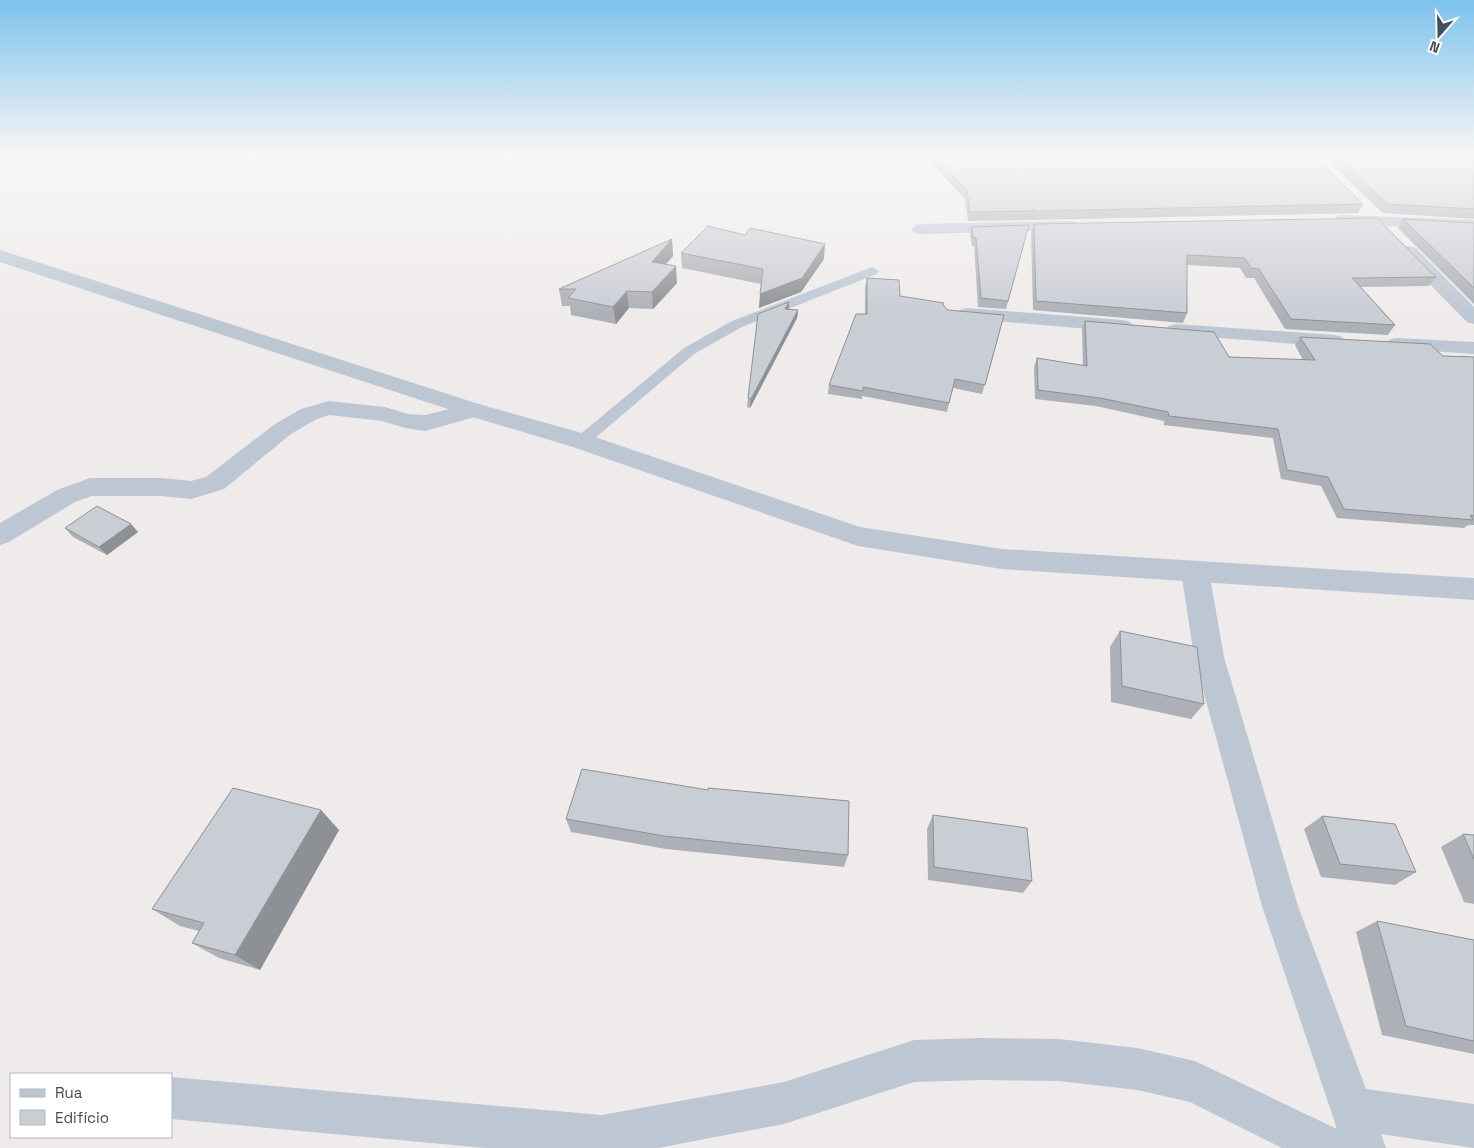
<svg xmlns="http://www.w3.org/2000/svg" width="1474" height="1148" viewBox="0 0 1474 1148" font-family="'Space Grotesk',sans-serif">
	<style>
		.lines { fill: none; stroke-linecap: round; stroke-linejoin: round }
		.service { fill: #bdc7d3; fill-rule: evenodd }
		.minor { fill: #bdc7d3; fill-rule: evenodd }
		.tertiary { fill: #bdc7d3; fill-rule: evenodd }
		.wall { fill: #adb0b6 }
		.shaded-wall { fill: #8d9094 }
		.building { fill: #c9cdd4; stroke: #8d9094 }
	</style>
	<rect width="100%" height="100%" fill="#efebeb"/>
	<g class="lines">
		<!-- service -->
		<polygon class="service" points="872,267 879,271 877,274 742,327 694,354 587,445 581,447 575,445 572,441 684,348 732,321"/>
		<!-- minor -->
		<g class="minor">
			<polygon points="1343,215 1474,220 1474,230 1337,224 1334,220 1337,216"/>
			<polygon points="1070,221 1076,222 1079,226 1076,230 921,234 915,233 912,229 915,225 921,224"/>
			<polygon points="1409,246 1416,248 1474,307 1474,324 1467,322 1402,256 1400,252 1402,248"/>
			<polygon points="967,308 1123,320 1130,322 1133,326 1130,330 1123,332 960,318 957,314 960,310"/>
			<polygon points="1176,324 1335,335 1342,337 1345,341 1342,345 1335,347 1169,334 1166,330 1169,326"/>
			<polygon points="1396,338 1474,342 1474,354 1389,348 1385,344 1389,340"/>
			<polygon points="329,401 385,407 408,414 425,415 474,403 482,405 485,410 482,415 425,431 405,428 382,421 330,415 317,419 291,434 224,489 191,499 162,496 92,496 75,502 9,542 0,545 0,523 57,490 90,478 162,478 191,481 206,477 275,424 301,409"/>
			<polygon points="1195,561 1205,564 1209,571 1224,657 1298,906 1366,1089 1474,1104 1474,1148 1381,1134 1386,1148 1282,1148 1190,1102 1137,1090 1059,1081 980,1080 914,1082 784,1124 658,1148 486,1148 171,1119 171,1077 602,1115 784,1082 914,1040 980,1038 1059,1039 1137,1048 1195,1061 1337,1129 1262,906 1194,657 1181,571 1185,564"/>
		</g>
		<!-- tertiary -->
		<polygon class="tertiary" points="0,250 482,405 589,435 860,527 1002,549 1474,578 1474,600 1002,569 858,546 573,447 466,415 0,262"/>
	</g>
	<!-- wall -->
	<g class="wall">
		<polygon points="867,155 1313,155 1363,204 1358,213 1031,220 1031,218 1030,220 968,221 965,199 930,162 867,156"/>
		<polygon points="1321,155 1474,155 1474,219 1383,213"/>
		<polygon points="1403,219 1474,223 1474,304 1398,228"/>
		<polygon points="1034,224 1436,277 1429,286 1361,287 1395,325 1388,335 1285,329 1254,278 1246,278 1240,268 1187,265 1187,313 1183,323 1033,310 1031,234"/>
		<polygon points="1029,225 1006,309 978,307 974,246 972,246 970,235 972,227"/>
		<polygon points="672,239 673,256 666,264 677,283 653,309 629,308 616,324 571,315 570,306 562,306 559,289"/>
		<polygon points="681,253 824,259 801,292 759,308 761,284 682,268"/>
		<polygon points="867,278 900,296 943,305 948,310 1004,315 982,394 953,388 947,412 862,396 862,399 828,394 829,385 865,314 865,287"/>
		<polygon points="789,302 789,309 798,310 797,318 750,408 747,407 748,398"/>
		<polygon points="1085,321 1229,357 1303,360 1295,345 1300,337 1443,356 1474,357 1474,525 1468,525 1464,528 1337,518 1321,486 1281,479 1273,438 1164,425 1164,421 1096,406 1035,399 1034,367 1037,358 1083,366 1082,330"/>
		<polygon points="65,528 138,532 107,555 73,537"/>
		<polygon points="1120,631 1204,704 1191,719 1111,702 1110,647"/>
		<polygon points="708,790 848,855 844,867 666,849 571,832 566,819"/>
		<polygon points="933,815 1032,881 1023,893 928,880 927,829"/>
		<polygon points="1322,816 1416,872 1395,885 1321,877 1304,829"/>
		<polygon points="339,830 260,970 219,958 192,943 199,931 180,926 152,909"/>
		<polygon points="1463,834 1474,835 1474,904 1464,902 1441,847"/>
		<polygon points="1377,921 1474,940 1474,1054 1382,1035 1356,932"/>
	</g>
	<!-- shaded-wall -->
	<g class="shaded-wall">
		<polygon points="672,239 673,256 654,278 652,262"/>
		<polygon points="825,244 824,259 801,292 759,308 760,294"/>
		<polygon points="676,266 677,283 653,309 652,292"/>
		<polygon points="627,291 629,308 616,324 613,307"/>
		<polygon points="789,302 789,311 785,309"/>
		<polygon points="798,310 797,318 750,408 751,399"/>
		<polygon points="131,524 138,532 107,555 99,547"/>
		<polygon points="321,810 339,830 260,970 235,955"/>
	</g>
	<!-- building -->
	<g class="building">
		<polygon points="933,155 1313,155 1363,204 1033,211 1033,209 1033,211 970,212 967,191"/>
		<polygon points="1334,155 1474,155 1474,209 1388,204"/>
		<polygon points="1377,218 1436,277 1352,278 1395,325 1291,319 1259,269 1251,268 1245,258 1187,255 1187,313 1036,301 1034,224"/>
		<polygon points="1403,219 1474,223 1474,288"/>
		<polygon points="1029,225 1008,301 981,298 976,238 973,238 972,227"/>
		<polygon points="708,226 745,235 750,228 825,244 802,278 760,294 763,269 681,253"/>
		<polygon points="672,239 652,262 676,266 652,292 627,291 613,307 568,298 576,289 559,289"/>
		<polygon points="867,278 899,280 900,296 944,303 943,305 948,310 1004,315 985,385 955,379 949,403 863,387 863,391 829,385 856,314 867,314"/>
		<polygon points="789,302 785,309 798,310 751,399 748,398 758,314"/>
		<polygon points="1085,321 1214,332 1229,357 1315,360 1300,337 1430,344 1443,356 1474,357 1474,516 1470,515 1473,520 1344,509 1328,477 1287,470 1278,429 1169,416 1168,412 1100,398 1038,390 1037,358 1087,366"/>
		<polygon points="97,506 131,524 99,547 65,528"/>
		<polygon points="1120,631 1197,647 1204,704 1122,686"/>
		<polygon points="582,769 708,790 708,788 849,801 848,855 664,836 566,819"/>
		<polygon points="233,788 321,810 235,955 192,943 204,923 152,909"/>
		<polygon points="933,815 1027,828 1032,881 934,867"/>
		<polygon points="1322,816 1395,824 1416,872 1340,864"/>
		<polygon points="1463,834 1474,835 1474,859"/>
		<polygon points="1377,921 1474,940 1474,1041 1406,1026"/>
	</g>
	<!-- sky -->
	<linearGradient id="sky" x2="0" y2="1"><stop stop-color="#7dc2ec"/><stop offset="0.49" stop-color="#f8f6f6"/><stop offset="1" stop-color="#f8f6f6" stop-opacity="0"/></linearGradient>
	<rect width="1474" height="316" fill="url(#sky)"/>
	<!-- legend -->
	<rect x="10" y="1073" width="162" height="65" fill="#ffffff" stroke="#b3b8bd"/>
	<rect x="20" y="1089" width="25" height="8" fill="#bdc7d3" stroke="#b3b8bd"/>
	<text x="55" y="1098" font-size="15" fill="#424e5a">Rua</text>
	<rect x="20" y="1110" width="25" height="15" fill="#c9cdd4" stroke="#b3b8bd"/>
	<text x="55" y="1123" font-size="15" fill="#424e5a">Edifício</text>
	<!-- north arrow -->
	<g transform="translate(1439 35) rotate(200)" stroke="#ffffff" stroke-width="4" paint-order="stroke">
	<path d="M0-4L9 19L0 12L-9 19Z" fill="#424e5a"/>
	<text y="-8" font-size="14" font-weight="bold" text-anchor="middle" fill="#424e5a">N</text>
	</g>
</svg>
